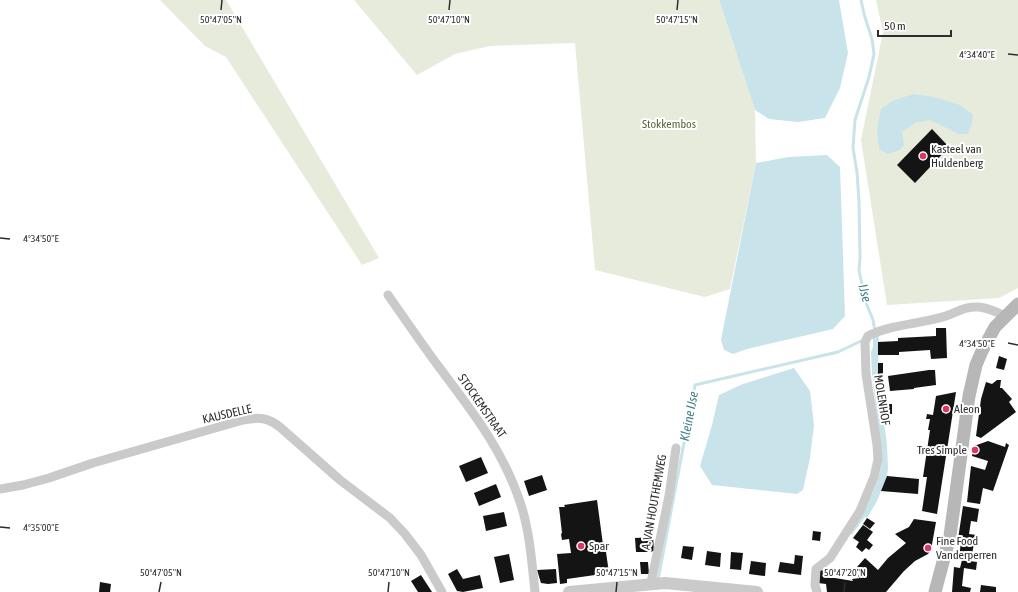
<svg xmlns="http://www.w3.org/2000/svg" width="1018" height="592" viewBox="0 0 1018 592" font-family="'Asap Condensed',sans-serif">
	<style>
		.green { fill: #e7ebdb }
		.water { fill: #c8e4ea }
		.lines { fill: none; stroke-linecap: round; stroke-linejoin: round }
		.stream { stroke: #c8e4ea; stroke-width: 3 }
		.building { fill: #141414 }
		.minor { stroke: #cacaca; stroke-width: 9 }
		.tertiary { stroke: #cacaca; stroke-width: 12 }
		.secondary { stroke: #b7b7b7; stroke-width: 13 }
		.ticks { fill: none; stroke: #2d2d2d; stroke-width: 1.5 }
		.poi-dot { fill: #e03463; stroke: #fff; stroke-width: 1.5 }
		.labels { text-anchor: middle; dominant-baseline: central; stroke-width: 4; stroke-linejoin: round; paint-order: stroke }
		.park-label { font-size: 12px; fill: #59683c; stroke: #fff }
		.poi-label { font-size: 12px; fill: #2d2d2d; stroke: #fff; text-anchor: start }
		.street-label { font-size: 12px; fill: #2d2d2d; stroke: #fff }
		.water-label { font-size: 13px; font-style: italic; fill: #3e7e8d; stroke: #fff }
		.ticks-label { font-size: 10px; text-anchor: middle; fill: #2d2d2d; stroke: #fff; stroke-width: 4; stroke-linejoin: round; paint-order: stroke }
	</style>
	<rect width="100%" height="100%" fill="#fff"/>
	<!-- green -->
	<g class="green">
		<polygon points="160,0 226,0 379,258 362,265 226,57 205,46"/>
		<polygon points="354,0 719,0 755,110 756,163 730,289 705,297 595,270 575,43 490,46 455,54 417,75"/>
		<polygon points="876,0 1018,0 1018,288 999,298 887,305 861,140 883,32"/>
	</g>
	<!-- water -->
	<g class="water">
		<polygon points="719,0 839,0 848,53 840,88 825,118 798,122 769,119 755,110"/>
		<polygon points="913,94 934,97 960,105 973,115 972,123 968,134 959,134 930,120 915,123 902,132 904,145 900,150 888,154 879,149 877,130 881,109 892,101"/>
		<polygon points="827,155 840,167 845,316 833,329 747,349 733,354 724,350 721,340 756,163 788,157"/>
		<path d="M879,334L878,378L887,444L888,468L887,476L877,501L867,518L862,514C871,498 878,482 882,464L872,375L871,352L873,347V335Z"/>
		<polygon points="794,368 810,391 814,425 810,458 803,490 797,494 712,485 700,466 712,425 719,395 743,384"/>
	</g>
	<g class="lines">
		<!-- stream -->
		<g class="stream">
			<polyline points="861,0 864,14 872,39 874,54 869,77 855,120 853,148 857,172 859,201 860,258 859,270 865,300 873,320 875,331"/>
			<polyline points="851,533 866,513"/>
			<polyline points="658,580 695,385 838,352 861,341"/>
		</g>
	</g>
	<!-- building -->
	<g class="building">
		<polygon points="932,129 949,147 915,183 897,165"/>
		<polygon points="936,328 946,328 947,358 931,359 930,350 899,352 899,355 878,355 878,342 898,341 898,338 936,336"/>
		<polygon points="999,356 1007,359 1004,370 996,368"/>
		<rect x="878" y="363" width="5" height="15"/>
		<polygon points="929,370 935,370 936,385 914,388 914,389 890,391 888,376"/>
		<polygon points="997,380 1001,380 1000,388 1002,388 1012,399 1009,402 1016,412 981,438 976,436 981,399 986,382 992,384"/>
		<polygon points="956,392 937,514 922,511 927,477 923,477 930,430 928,430 930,419 926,419 927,414 933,415 936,396"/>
		<polygon points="886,404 892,404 892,414 887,414"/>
		<polygon points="988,441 1005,447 1006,443 1009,445 993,491 983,488 980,504 967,502 971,466 985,470 988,461 972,456 974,446"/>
		<polygon points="481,457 488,473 466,482 459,466"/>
		<polygon points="542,475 547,490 529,496 524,481"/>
		<polygon points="887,476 919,479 918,494 881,491"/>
		<polygon points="496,484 501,497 479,506 474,493"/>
		<polygon points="597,500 604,552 606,552 609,573 567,579 567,583 560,584 557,554 571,553 569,539 562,540 561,534 562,533 559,507 565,507 564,505"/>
		<polygon points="963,506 979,509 977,522 971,521 969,534 977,535 976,542 958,539"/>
		<polygon points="504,512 507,526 486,531 483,516"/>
		<polygon points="867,518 875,523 870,529 863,524"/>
		<polygon points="914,519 936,522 931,550 928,554 915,561 904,571 886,592 827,592 826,584 818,583 819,570 829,571 828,578 835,578 853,581 852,579 860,578 858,576 862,571 857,567 865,558 878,570 888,558 906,543 895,534 909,527"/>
		<polygon points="863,525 873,532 867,540 873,545 869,550 866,548 862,552 856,547 859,542 853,538"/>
		<polygon points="813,531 821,532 820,541 812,540"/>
		<polygon points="653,537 654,551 649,552 636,552 635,538"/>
		<polygon points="961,542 974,544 971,559 959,557"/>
		<polygon points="683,546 694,547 692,560 681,558"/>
		<polygon points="707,551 721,553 720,567 705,565"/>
		<polygon points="731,552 743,553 741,570 730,569"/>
		<polygon points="509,554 514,580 500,583 494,557"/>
		<polygon points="795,555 803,556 801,575 778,572 780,562 794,564"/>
		<polygon points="962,560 977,562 976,570 964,568 962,586 971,588 970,592 952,592 954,567 960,568"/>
		<polygon points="751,561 766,563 765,576 749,574"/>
		<polygon points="640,562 648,562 649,574 641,574"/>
		<polygon points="457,569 463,579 480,575 483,588 463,592 457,591 448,574"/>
		<polygon points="556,569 557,583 548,584 541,583 537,570"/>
		<polygon points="421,575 432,592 418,592 411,581"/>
		<polygon points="100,582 111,584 110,592 99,592"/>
		<polygon points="981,585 996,587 996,592 980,592"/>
	</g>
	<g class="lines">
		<!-- minor -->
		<g class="minor">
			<path d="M388,295C405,319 421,343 439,367C473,412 505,453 522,508C530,535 532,564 535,592"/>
			<path d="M0,489L23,485L49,478L93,463L243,420C259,417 268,417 281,428L340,480L390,518L405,534L421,555L442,592"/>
			<polyline points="651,583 669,496 676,448"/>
			<path d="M817,592L815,585L816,569L830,558L860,511L874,477L878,460L877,445L866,374L865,342L868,336C892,324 921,324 946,316C958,312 965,306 979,307C988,308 997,312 1005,316"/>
		</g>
		<!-- tertiary -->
		<polyline class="tertiary" points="569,592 665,583 757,592"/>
		<!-- secondary -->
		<polyline class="secondary" points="935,592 950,536 969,396 976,365 982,351 995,327 1018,304"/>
	</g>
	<!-- ticks -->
	<path class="ticks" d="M221,10L222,0M449,10L450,0M677,10L678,0M1008,54L1018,55M0,238L10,239M1008,343L1018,345M0,527L10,528M159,592L161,582M388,592L389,582M616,592L617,582M844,592L845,582"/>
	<!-- markers -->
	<g class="poi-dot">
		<circle cx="923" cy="156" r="4"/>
		<circle cx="946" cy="409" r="4"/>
		<circle cx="975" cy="450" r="4"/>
		<circle cx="581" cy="546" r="4"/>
		<circle cx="928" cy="548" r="4"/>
	</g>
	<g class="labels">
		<!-- park labels -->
		<g class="park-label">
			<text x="669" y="124">Stokkembos</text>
		</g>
		<!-- poi labels -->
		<g class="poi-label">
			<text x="931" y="149">Kasteel van<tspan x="931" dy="14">Huldenberg</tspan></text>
			<text x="954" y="409">Aleon</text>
			<text x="967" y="450" text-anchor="end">Tres Simple</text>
			<text x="936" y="541">Fine Food<tspan x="936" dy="14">Vanderperren</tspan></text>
			<text x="589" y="546">Spar</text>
		</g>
		<!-- street labels -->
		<g class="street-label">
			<text transform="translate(882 400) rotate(81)">MOLENHOF</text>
			<text transform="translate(482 406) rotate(55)">STOCKEMSTRAAT</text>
			<text transform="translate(227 414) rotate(-13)">KAUSDELLE</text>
			<text transform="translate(654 502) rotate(-80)">A. VAN HOUTHEMWEG</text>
		</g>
		<!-- water labels -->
		<g class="water-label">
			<text transform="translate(865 293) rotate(75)">IJse</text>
			<text transform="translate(689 416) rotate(-79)">Kleine IJse</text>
		</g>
	</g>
	<g class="ticks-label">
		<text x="221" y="23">50°47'05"N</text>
		<text x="449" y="23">50°47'10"N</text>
		<text x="677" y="23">50°47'15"N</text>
		<text x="977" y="58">4°34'40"E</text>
		<text x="41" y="242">4°34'50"E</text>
		<text x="977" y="347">4°34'50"E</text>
		<text x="41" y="531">4°35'00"E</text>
		<text x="161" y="576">50°47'05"N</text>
		<text x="389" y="576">50°47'10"N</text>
		<text x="617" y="576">50°47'15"N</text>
		<text x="845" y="576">50°47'20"N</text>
	</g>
	<!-- scale -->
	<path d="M878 30v6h73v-6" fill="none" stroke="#2d2d2d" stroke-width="2"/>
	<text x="884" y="30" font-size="12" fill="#2d2d2d" stroke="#ffffff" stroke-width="3" paint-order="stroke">50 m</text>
</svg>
